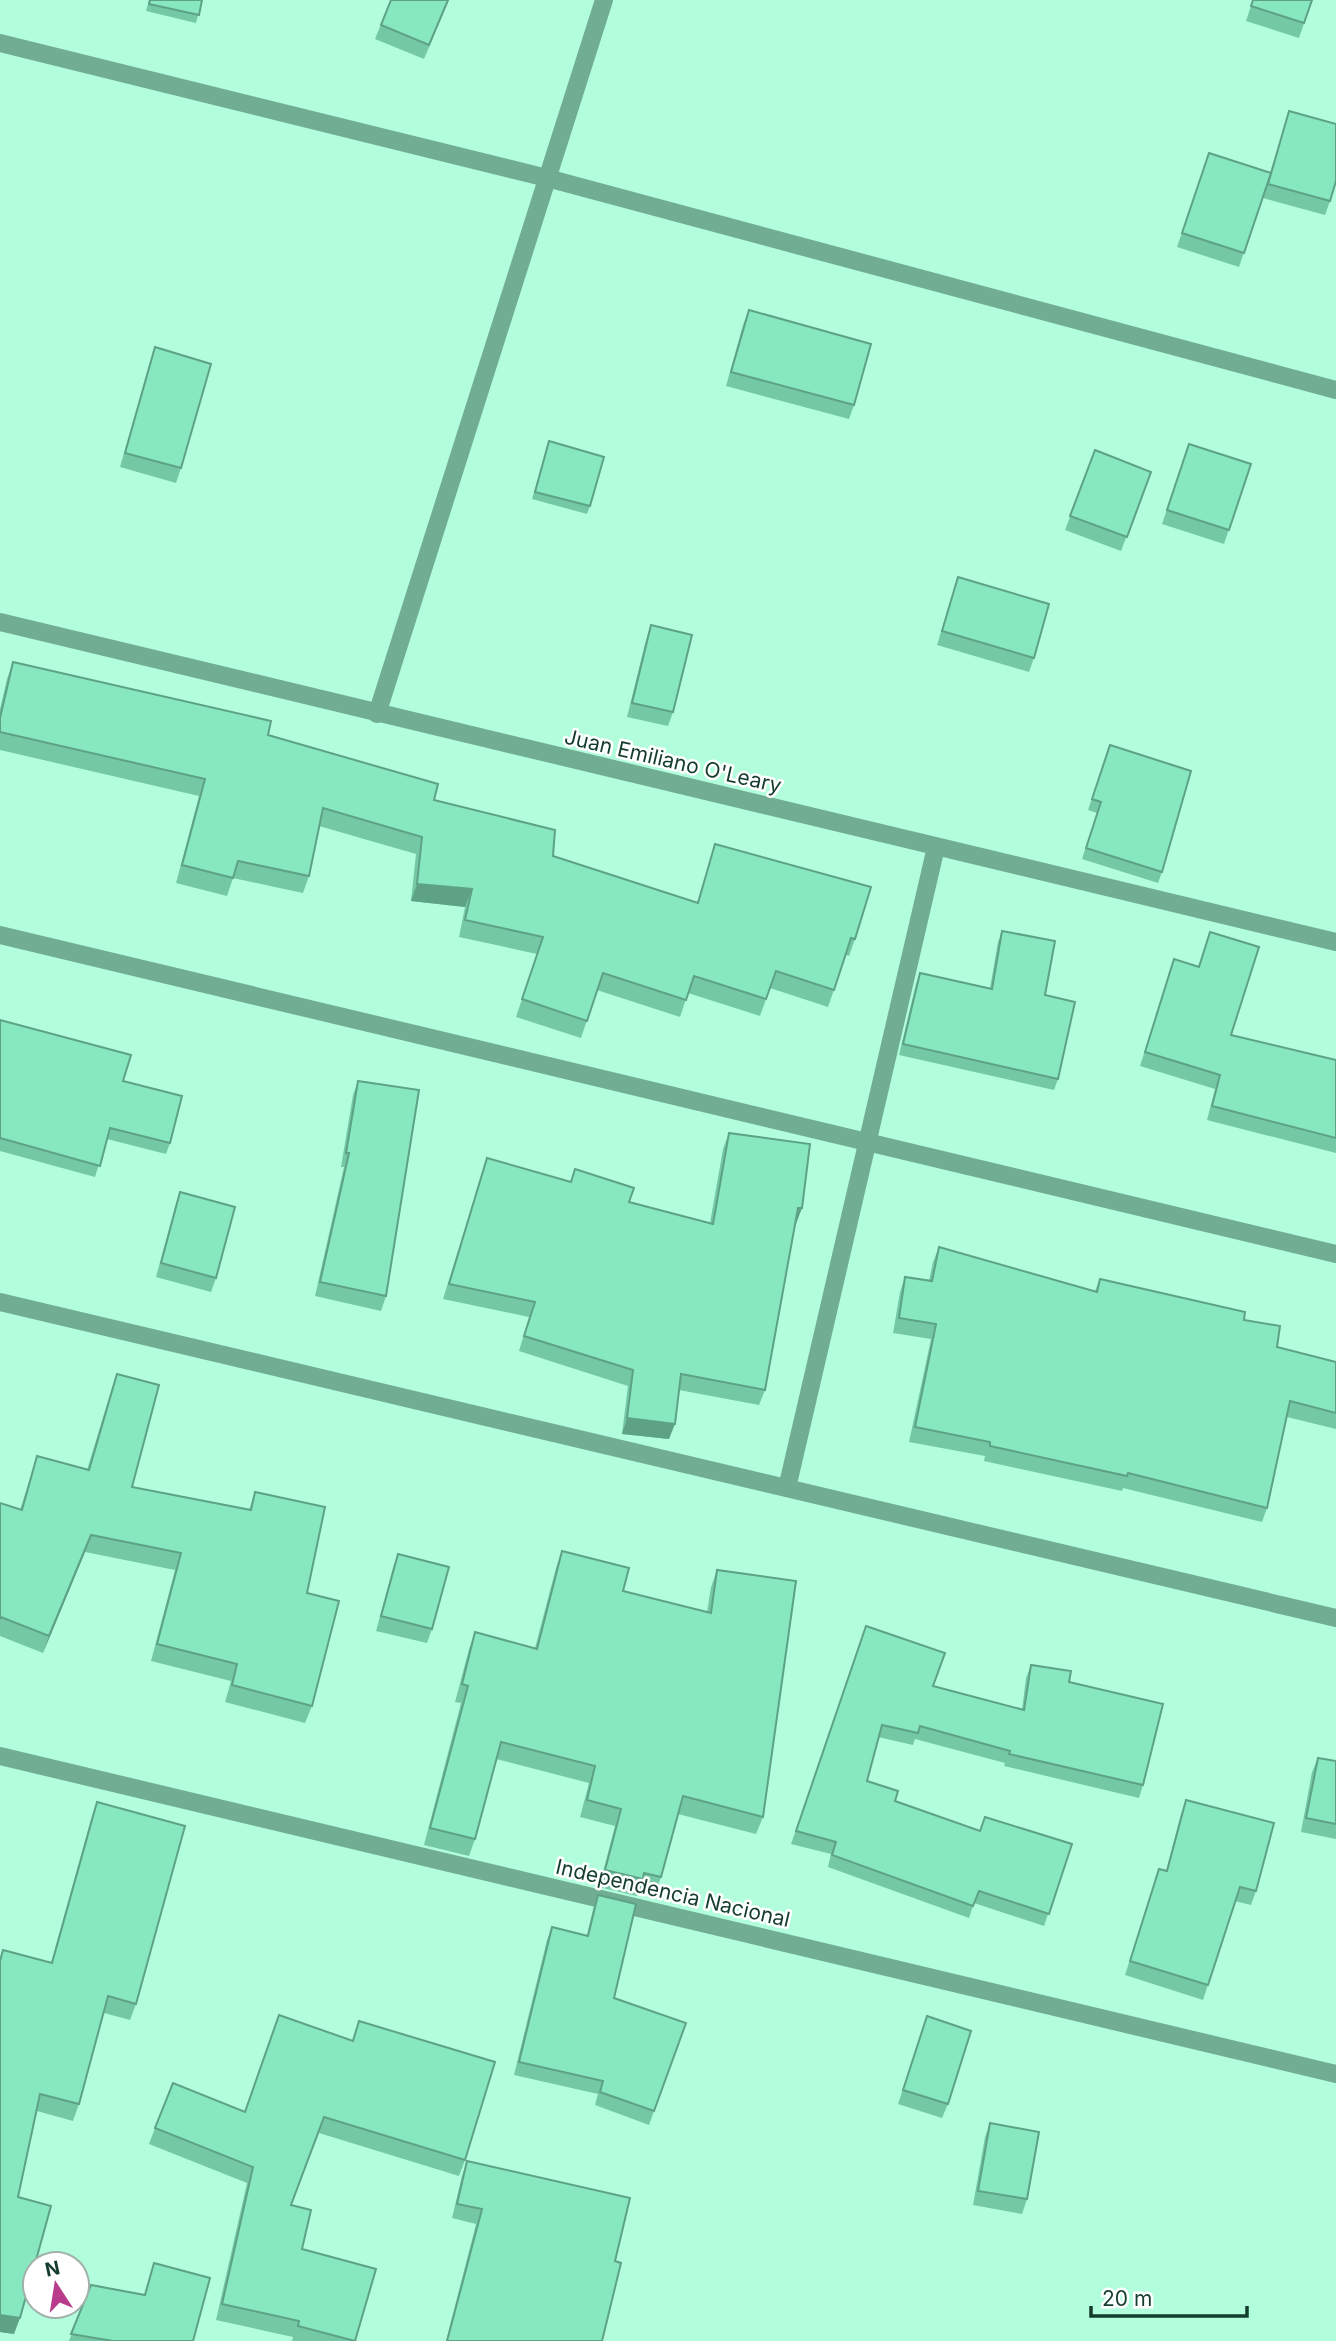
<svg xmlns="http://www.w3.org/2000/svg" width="1336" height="2341" viewBox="0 0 1336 2341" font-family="Inter,sans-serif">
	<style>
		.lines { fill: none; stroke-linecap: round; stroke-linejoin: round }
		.lane { stroke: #71ad93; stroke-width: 18 }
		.street { stroke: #71ad93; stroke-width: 18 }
		.wall { fill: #74c8a4 }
		.shaded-wall { fill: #5ea286 }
		.building { fill: #87e8bf; stroke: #5ea286; stroke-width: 2 }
		.labels { text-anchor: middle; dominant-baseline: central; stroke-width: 5; stroke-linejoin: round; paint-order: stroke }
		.street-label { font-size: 21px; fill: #143d2d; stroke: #fff }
	</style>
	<rect width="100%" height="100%" fill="#b2fedc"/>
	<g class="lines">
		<!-- lane -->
		<g class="lane">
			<polyline points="0,935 1336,1254"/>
			<polyline points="0,1302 1336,1618"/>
			<polyline points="787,1488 936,847"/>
		</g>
		<!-- street -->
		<g class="street">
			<polyline points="0,43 547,178 1336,390"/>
			<polyline points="0,622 1336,942"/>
			<polyline points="377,714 604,0"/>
			<polyline points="0,1756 1336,2074"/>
		</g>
	</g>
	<!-- wall -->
	<g class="wall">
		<polygon points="149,0 202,0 196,23 146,11"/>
		<polygon points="391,0 449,0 424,59 375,39"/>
		<polygon points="1253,0 1312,0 1299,38 1246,21"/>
		<polygon points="1289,111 1330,201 1325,215 1263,198 1264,194 1239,267 1177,247 1209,153 1270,173"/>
		<polygon points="749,310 854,405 849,419 726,386 743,325"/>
		<polygon points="155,347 181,468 176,483 120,467 150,362"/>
		<polygon points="549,441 590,506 587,514 532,499"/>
		<polygon points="1189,444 1251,464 1224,544 1162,524"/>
		<polygon points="1095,450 1151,472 1121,551 1065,530"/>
		<polygon points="958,577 1034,658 1029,672 937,645"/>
		<polygon points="651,625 673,712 668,726 627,717 646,640"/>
		<polygon points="13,662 268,735 434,800 553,856 697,903 715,844 855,939 849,956 846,955 828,1007 770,988 760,1016 688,993 680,1017 597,990 581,1038 516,1017 537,954 459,937 465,907 411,901 416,854 319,826 309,876 303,893 233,878 227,896 176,883 199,796 0,750 0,709 7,679"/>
		<polygon points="1110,745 1162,872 1158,883 1082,859 1097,813 1088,810"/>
		<polygon points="1002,931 1045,995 1058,1079 1054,1090 899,1055 916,984 920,973 990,988 998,942"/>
		<polygon points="1210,932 1231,1035 1336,1060 1336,1153 1207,1120 1215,1089 1140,1066 1174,959 1198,967"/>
		<polygon points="0,1020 123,1081 170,1143 166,1154 107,1139 95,1177 0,1151"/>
		<polygon points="358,1081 386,1296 381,1311 315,1296 344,1167 341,1167 353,1095"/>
		<polygon points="729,1133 802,1208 795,1224 765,1390 759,1405 679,1390 669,1439 622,1434 628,1386 519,1351 529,1317 443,1299 487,1158 571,1182 575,1169 629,1202 710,1223 723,1149"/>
		<polygon points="180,1192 216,1278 211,1292 156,1277 175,1207"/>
		<polygon points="939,1247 1095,1291 1100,1279 1244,1320 1277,1347 1336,1362 1336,1429 1287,1417 1267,1508 1262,1522 1123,1488 1122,1491 984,1461 985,1456 909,1442 931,1339 893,1333 900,1292 905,1277 929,1281 933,1262"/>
		<polygon points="117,1374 132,1487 249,1510 255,1492 307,1593 312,1706 305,1723 225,1702 231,1681 151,1661 175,1570 85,1552 43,1653 0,1636 0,1503 20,1510 37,1456 87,1470 111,1391"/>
		<polygon points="562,1551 623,1591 707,1612 711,1587 717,1570 763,1817 756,1834 678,1814 661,1877 655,1894 639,1890 637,1896 599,1887 615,1826 580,1817 589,1783 496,1759 475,1839 469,1856 424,1845 461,1703 455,1702 469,1649 475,1632 535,1648 556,1568"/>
		<polygon points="398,1554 432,1629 427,1643 376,1631 393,1568"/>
		<polygon points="866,1626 933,1686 1022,1710 1026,1678 1031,1665 1069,1682 1143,1785 1139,1798 1004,1766 1005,1763 915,1739 913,1745 878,1737 867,1781 895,1801 980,1831 1072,1844 1044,1926 974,1903 969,1918 828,1867 831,1854 791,1844"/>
		<polygon points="1318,1758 1336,1761 1336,1839 1301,1832 1312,1772"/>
		<polygon points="1186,1800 1256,1891 1251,1905 1235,1901 1203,2000 1125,1975 1159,1869 1166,1871 1181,1814"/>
		<polygon points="97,1802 136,2004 130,2020 104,2013 79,2104 73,2121 37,2111 18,2197 14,2334 0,2332 0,1959 3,1950 51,1963 91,1819"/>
		<polygon points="598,1895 614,1998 654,2111 649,2125 595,2105 598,2094 514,2075 547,1940 552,1927 587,1935 593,1909"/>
		<polygon points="927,2016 948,2104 942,2118 898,2104"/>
		<polygon points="359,2021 465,2160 459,2176 319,2133 291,2205 302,2249 355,2341 292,2341 293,2337 216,2320 247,2183 149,2144 155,2128 245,2112 352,2041"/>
		<polygon points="990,2123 1027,2199 1022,2214 973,2205 985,2137"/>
		<polygon points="467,2161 615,2261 602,2341 446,2341 476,2224 452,2218 462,2176"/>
		<polygon points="154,2263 193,2341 69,2341 91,2285 144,2295"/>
	</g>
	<!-- shaded-wall -->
	<g class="shaded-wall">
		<polygon points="417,884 472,889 465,907 411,901"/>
		<polygon points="798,1208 802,1208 796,1224 793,1223"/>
		<polygon points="627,1418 675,1424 669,1439 622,1434"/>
		<polygon points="91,1535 85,1552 43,1653 49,1636"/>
		<polygon points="0,2315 20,2318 14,2334 0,2332"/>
	</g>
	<!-- building -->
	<g class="building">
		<polygon points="150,0 202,0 199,15 149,4"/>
		<polygon points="391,0 448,0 429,45 381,25"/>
		<polygon points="1253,0 1312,0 1304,23 1251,6"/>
		<polygon points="1289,111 1336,124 1336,181 1330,201 1268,184"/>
		<polygon points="1209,153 1271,173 1244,253 1182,233"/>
		<polygon points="749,310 871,344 854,405 731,372"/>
		<polygon points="155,347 211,364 181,468 125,453"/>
		<polygon points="549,441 604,457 590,506 535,492"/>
		<polygon points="1189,444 1251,464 1229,530 1167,510"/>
		<polygon points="1095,450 1151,472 1127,537 1070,516"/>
		<polygon points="958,577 1049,604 1034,658 942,631"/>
		<polygon points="651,625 692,635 673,712 632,703"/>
		<polygon points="13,662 271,721 268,735 438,784 434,800 555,830 553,856 698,903 715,844 871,887 855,939 851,938 834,990 776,971 766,999 694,976 686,1000 603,973 587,1021 522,999 543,937 465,920 472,889 417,884 422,837 323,808 309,876 238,861 233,878 182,865 205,779 0,732 0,718"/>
		<polygon points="1110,745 1191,771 1162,872 1086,848 1101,802 1092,799"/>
		<polygon points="1002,931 1055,941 1045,995 1075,1002 1058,1079 903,1044 920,973 992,989"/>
		<polygon points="1210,932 1259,947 1231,1035 1336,1060 1336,1138 1212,1106 1220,1075 1145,1052 1174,959 1199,967"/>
		<polygon points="0,1020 131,1055 123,1081 182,1096 170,1143 110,1128 100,1166 0,1138"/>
		<polygon points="358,1081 419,1090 386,1296 320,1282 349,1153 346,1153"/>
		<polygon points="729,1133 810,1144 802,1208 798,1208 765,1390 681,1374 675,1424 627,1418 633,1370 524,1336 535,1302 449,1284 487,1158 571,1182 575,1169 634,1188 629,1202 713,1224"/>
		<polygon points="180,1192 235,1207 216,1278 161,1263"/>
		<polygon points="939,1247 1097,1292 1100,1279 1245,1312 1244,1320 1280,1326 1277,1347 1336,1362 1336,1413 1290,1401 1267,1508 1128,1473 1127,1476 990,1446 990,1442 915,1427 936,1324 899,1318 905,1277 932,1281"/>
		<polygon points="117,1374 159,1385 132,1487 251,1510 255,1492 325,1507 307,1593 339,1601 312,1706 232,1685 237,1664 157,1644 181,1553 91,1535 49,1636 1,1617 0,1619 0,1503 22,1510 37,1456 89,1470"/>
		<polygon points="562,1551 629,1568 623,1591 711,1613 717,1570 796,1581 763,1817 683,1796 661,1877 644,1873 643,1879 605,1870 621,1809 587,1800 595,1766 501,1742 475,1839 430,1828 468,1686 462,1684 475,1632 537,1649"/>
		<polygon points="398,1554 449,1567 432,1629 381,1616"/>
		<polygon points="866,1626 945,1653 933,1686 1024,1710 1031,1665 1071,1671 1069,1682 1163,1704 1143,1785 1009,1754 1010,1751 920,1726 918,1733 882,1725 867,1781 898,1791 895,1801 980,1831 985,1817 1072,1844 1049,1914 979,1891 973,1906 832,1855 836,1842 796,1831"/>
		<polygon points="1318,1758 1336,1761 1336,1824 1306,1818"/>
		<polygon points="1186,1800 1274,1823 1256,1891 1240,1887 1208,1985 1130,1961 1159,1869 1167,1871"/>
		<polygon points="97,1802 185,1826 136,2004 108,1996 79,2104 40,2094 18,2197 51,2206 20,2318 0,2315 0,1961 3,1950 52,1963"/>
		<polygon points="598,1895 636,1904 614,1998 686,2023 654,2111 600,2092 603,2081 519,2062 552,1927 588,1936"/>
		<polygon points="279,2015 353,2041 359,2021 495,2062 465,2160 324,2117 291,2205 311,2210 302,2249 376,2269 355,2341 298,2326 299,2321 222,2304 253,2167 155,2128 173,2083 245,2112"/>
		<polygon points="927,2016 971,2031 948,2104 903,2090"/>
		<polygon points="990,2123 1039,2132 1027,2199 978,2191"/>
		<polygon points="467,2161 630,2198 615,2261 621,2263 602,2341 447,2341 482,2209 457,2204"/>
		<polygon points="154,2263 210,2278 193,2341 113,2341 71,2334 91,2285 145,2295"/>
	</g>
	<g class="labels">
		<!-- street labels -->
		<g class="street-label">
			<text transform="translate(673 761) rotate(13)">Juan Emiliano O'Leary</text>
			<text transform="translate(673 1893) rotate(13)">Independencia Nacional</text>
		</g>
	</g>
	<!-- north arrow -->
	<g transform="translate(56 2285) rotate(348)"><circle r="33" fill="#ffffff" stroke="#a1b1ab" stroke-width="2"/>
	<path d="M0-5L12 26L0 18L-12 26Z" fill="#b93c8c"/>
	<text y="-10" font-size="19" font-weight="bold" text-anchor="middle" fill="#143d2d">N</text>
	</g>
	<!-- scale -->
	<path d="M1091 2306v10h156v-10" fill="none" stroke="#143d2d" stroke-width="3.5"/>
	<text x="1102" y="2306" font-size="21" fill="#143d2d" stroke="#ffffff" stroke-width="5" paint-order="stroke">20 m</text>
</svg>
